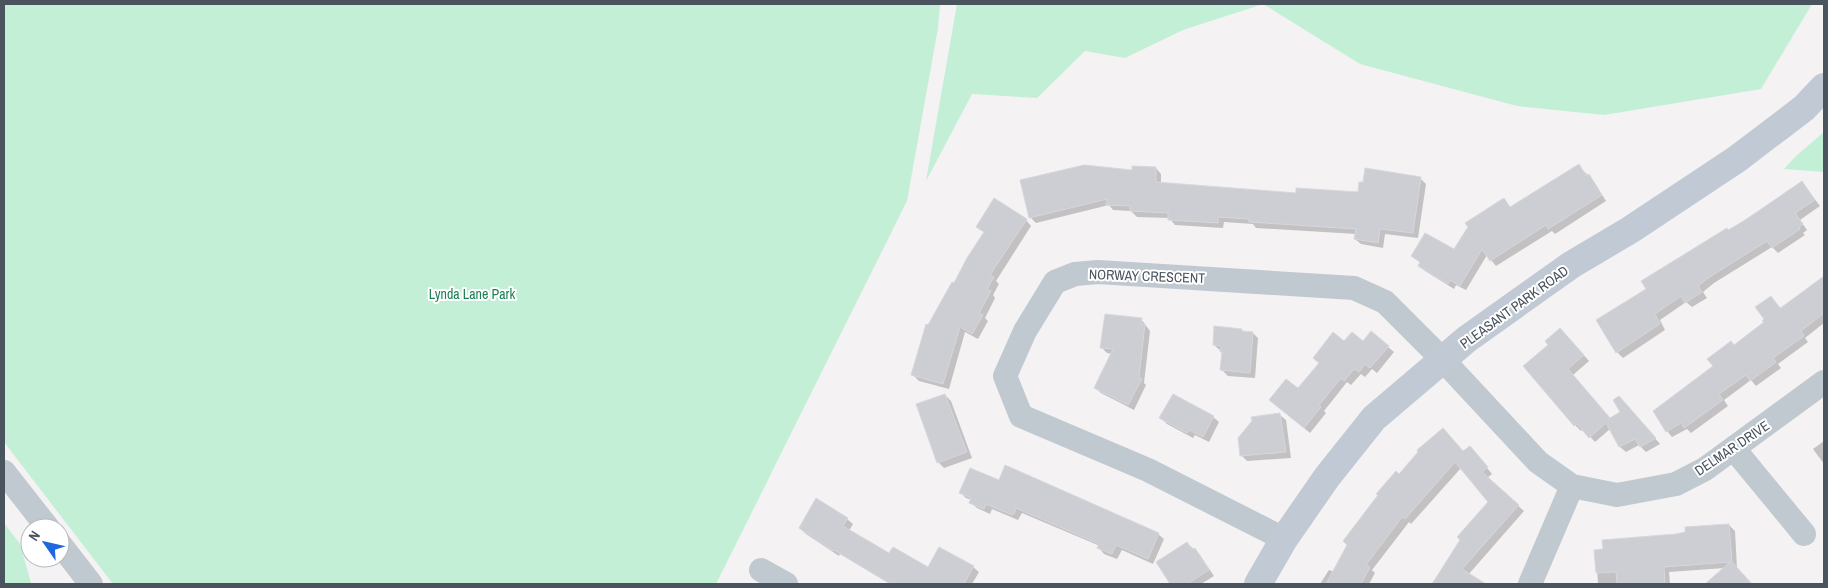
<svg xmlns="http://www.w3.org/2000/svg" width="1828" height="588" viewBox="0 0 1828 588" font-family="'Archivo Narrow',sans-serif">
	<style>
		.green { fill: #c3efd7 }
		.shadow { fill: #0003 }
		.building { fill: #ccced4; stroke: #d6d8dd }
		.lines { fill: none; stroke-linecap: round; stroke-linejoin: round }
		.street { stroke: #c0c8d0; stroke-width: 24 }
		.secondary { stroke: #c1c9d4; stroke-width: 28 }
		.labels { text-anchor: middle; dominant-baseline: central; stroke-width: 4; stroke-linejoin: round; paint-order: stroke }
		.street-label { font-size: 14px; fill: #4a545f; stroke: #fff }
		.park-label { font-size: 14px; fill: #1b8055; stroke: #fff }
	</style>
	<rect width="100%" height="100%" fill="#f4f2f2"/>
	<!-- green -->
	<g class="green">
		<polygon points="4,4 940,4 938,28 907,201 716,584 113,584 4,442"/>
		<polygon points="957,4 1812,4 1761,89 1604,115 1517,106 1360,64 1263,4 1183,30 1125,58 1085,51 1037,98 972,94 926,181"/>
		<polygon points="1824,132 1824,172 1784,169 1796,156"/>
		<polygon points="4,523 20,544 31,583 40,584 4,584"/>
	</g>
	<!-- shadow -->
	<g class="shadow">
		<polygon points="1579,166 1594,182 1606,201 1555,234 1552,231 1496,266 1487,255 1466,290 1456,285 1454,289 1425,271 1419,265 1421,263 1412,256 1454,250 1504,200 1511,208"/>
		<polygon points="1156,168 1161,174 1161,184 1297,194 1359,193 1421,179 1426,184 1418,238 1385,234 1383,248 1361,244 1355,239 1356,234 1256,228 1253,224 1224,222 1223,228 1175,225 1169,218 1137,217 1131,211 1113,210 1109,205 1036,223 1030,217 1133,172"/>
		<polygon points="1802,182 1820,206 1800,220 1807,230 1803,233 1805,235 1778,253 1772,247 1714,283 1703,292 1707,298 1692,307 1686,302 1660,320 1665,330 1623,358 1617,352 1648,290 1728,231"/>
		<polygon points="1026,220 1031,226 996,281 999,284 993,295 995,298 985,318 988,321 978,339 965,332 949,389 919,381 913,375 929,326 985,233 978,227"/>
		<polygon points="1824,278 1824,323 1805,338 1808,342 1778,364 1781,368 1756,386 1751,380 1724,400 1728,406 1691,433 1687,429 1672,437 1667,431 1714,367 1734,346 1765,323 1771,297 1781,309"/>
		<polygon points="1141,319 1150,331 1144,383 1146,385 1134,410 1101,393 1096,388 1112,354 1107,353 1101,347"/>
		<polygon points="1241,330 1244,332 1253,333 1258,338 1255,378 1228,376 1222,370 1223,353 1214,345"/>
		<polygon points="1566,335 1589,361 1573,375 1610,419 1621,413 1625,403 1660,444 1646,452 1639,445 1626,452 1620,447 1610,429 1595,442 1583,429 1581,431 1575,425 1525,366"/>
		<polygon points="1363,342 1388,347 1394,352 1377,373 1372,369 1365,377 1361,374 1351,385 1347,382 1324,411 1326,413 1310,433 1276,405 1298,390 1344,343"/>
		<polygon points="945,395 951,401 972,458 944,468 938,462"/>
		<polygon points="1280,415 1286,420 1291,458 1247,461 1241,455"/>
		<polygon points="1213,417 1219,422 1209,442 1195,435 1193,438 1167,424 1161,418"/>
		<polygon points="1824,441 1824,464 1813,449"/>
		<polygon points="1464,453 1475,453 1492,474 1487,478 1524,511 1468,575 1482,584 1437,584 1490,502 1461,468 1411,524 1409,522 1372,570 1375,573 1369,584 1320,584 1329,570 1334,572 1399,476"/>
		<polygon points="999,482 1158,534 1164,539 1153,564 1122,550 1117,559 1104,554 1099,548 1100,546 1022,513 1018,520 992,509 990,514 977,508 971,503 972,500 966,498 960,492"/>
		<polygon points="847,519 853,524 849,531 889,555 928,569 973,567 979,572 972,584 898,584 894,582 894,584 890,584 840,554 839,556 806,534 800,528"/>
		<polygon points="1729,525 1735,531 1737,568 1751,584 1707,584 1725,568 1669,572 1670,584 1598,584 1596,551"/>
		<polygon points="1187,543 1200,555 1214,576 1201,584 1171,584 1157,562"/>
	</g>
	<!-- building -->
	<g class="building">
		<polygon points="1579,164 1586,176 1589,174 1602,195 1548,229 1546,225 1490,261 1482,249 1460,286 1450,280 1448,284 1418,266 1420,262 1411,256 1425,233 1454,249 1468,227 1465,223 1504,198 1510,207"/>
		<polygon points="1084,165 1132,170 1132,166 1156,167 1156,182 1296,193 1296,188 1358,192 1359,182 1363,182 1365,168 1421,177 1413,233 1380,229 1378,243 1354,239 1356,229 1249,222 1249,219 1218,217 1218,223 1168,220 1168,213 1130,211 1130,206 1106,205 1107,199 1029,218 1020,180"/>
		<polygon points="1802,181 1815,200 1795,213 1803,224 1799,227 1800,229 1772,248 1767,241 1708,278 1698,286 1702,292 1685,303 1681,296 1655,314 1660,324 1616,353 1596,320 1646,289 1641,281 1727,228 1728,230 1744,221"/>
		<polygon points="994,198 1027,219 990,275 994,277 987,289 991,291 979,313 983,315 972,334 960,327 943,384 911,375 926,324 928,325 952,282 954,283 967,258 984,232 976,227"/>
		<polygon points="1824,276 1824,313 1801,331 1804,336 1773,358 1776,362 1750,381 1746,375 1719,394 1723,400 1684,428 1681,423 1666,432 1653,411 1713,366 1707,359 1731,341 1734,345 1764,322 1762,321 1764,319 1755,307 1771,296 1780,308 1782,307"/>
		<polygon points="1105,314 1142,318 1141,324 1145,324 1139,377 1142,379 1128,405 1094,388 1113,349 1100,348"/>
		<polygon points="1214,326 1242,329 1242,331 1253,332 1250,373 1220,370 1222,352 1220,352 1221,346 1213,345"/>
		<polygon points="1560,328 1584,355 1568,369 1610,418 1620,412 1613,400 1619,396 1656,438 1640,447 1635,439 1619,447 1606,423 1589,438 1577,424 1574,426 1523,366 1548,345 1545,341"/>
		<polygon points="1371,331 1389,346 1370,368 1365,364 1359,372 1354,369 1344,381 1341,378 1319,405 1321,407 1304,428 1269,400 1286,379 1298,388 1319,363 1313,358 1333,332 1344,341 1352,332 1363,341"/>
		<polygon points="945,394 967,452 937,463 916,404"/>
		<polygon points="1173,394 1214,416 1203,437 1189,430 1187,433 1159,418"/>
		<polygon points="1280,413 1286,452 1240,456 1238,438 1252,421 1251,417"/>
		<polygon points="1443,428 1463,451 1470,446 1488,467 1482,472 1519,505 1462,569 1486,584 1432,584 1460,540 1457,537 1488,502 1455,462 1405,519 1402,517 1366,565 1370,567 1361,584 1326,584 1347,545 1343,541 1378,495 1376,494 1396,471 1399,474 1418,452 1417,450"/>
		<polygon points="1005,465 1159,533 1148,559 1116,545 1112,554 1097,548 1099,544 1016,508 1014,514 1012,515 986,504 984,509 969,503 971,498 959,493 970,468 999,480"/>
		<polygon points="816,498 848,518 843,526 889,553 893,547 928,567 939,547 974,566 964,584 891,584 834,550 833,551 799,528"/>
		<polygon points="1729,524 1732,562 1752,584 1705,584 1730,562 1664,567 1665,584 1617,584 1616,572 1596,573 1594,550 1603,549 1602,540 1676,534 1685,532 1685,527"/>
		<polygon points="1187,542 1192,550 1195,548 1209,570 1187,584 1170,584 1156,562"/>
	</g>
	<g class="lines">
		<!-- street -->
		<g class="street">
			<polyline points="1734,449 1804,534"/>
			<polyline points="4,472 48,528"/>
			<polyline points="1284,539 1148,470 1021,416 1005,376 1025,331 1055,282 1075,274 1098,272 1354,288 1385,302 1443,360 1538,462 1572,486 1617,495 1676,484 1705,469 1824,382"/>
			<polyline points="60,544 91,584"/>
			<polyline points="761,570 786,584"/>
			<polyline points="1530,584 1572,486"/>
		</g>
		<!-- secondary -->
		<polyline class="secondary" points="1258,584 1284,539 1327,477 1374,418 1467,339 1571,265 1630,230 1737,159 1804,108 1824,87"/>
	</g>
	<g class="labels">
		<!-- street labels -->
		<g class="street-label">
			<text transform="translate(1147 276) rotate(2)">NORWAY CRESCENT</text>
			<text transform="translate(1514 307) rotate(-36)">PLEASANT PARK ROAD</text>
			<text transform="translate(1732 448) rotate(-34)">DELMAR DRIVE</text>
		</g>
		<!-- park labels -->
		<g class="park-label">
			<text x="472" y="294">Lynda Lane Park</text>
		</g>
	</g>
	<!-- border -->
	<rect width="1828" height="588" fill="none" stroke="#4a545f" stroke-width="10"/>
	<!-- north arrow -->
	<g transform="translate(45 543) rotate(304)"><circle r="24" fill="#ffffff" stroke="#b7bbbf"/>
	<path d="M0-4L9 19L0 12L-9 19Z" fill="#2066e0"/>
	<text y="-8" font-size="14" font-weight="bold" text-anchor="middle" fill="#4a545f">N</text>
	</g>
</svg>
